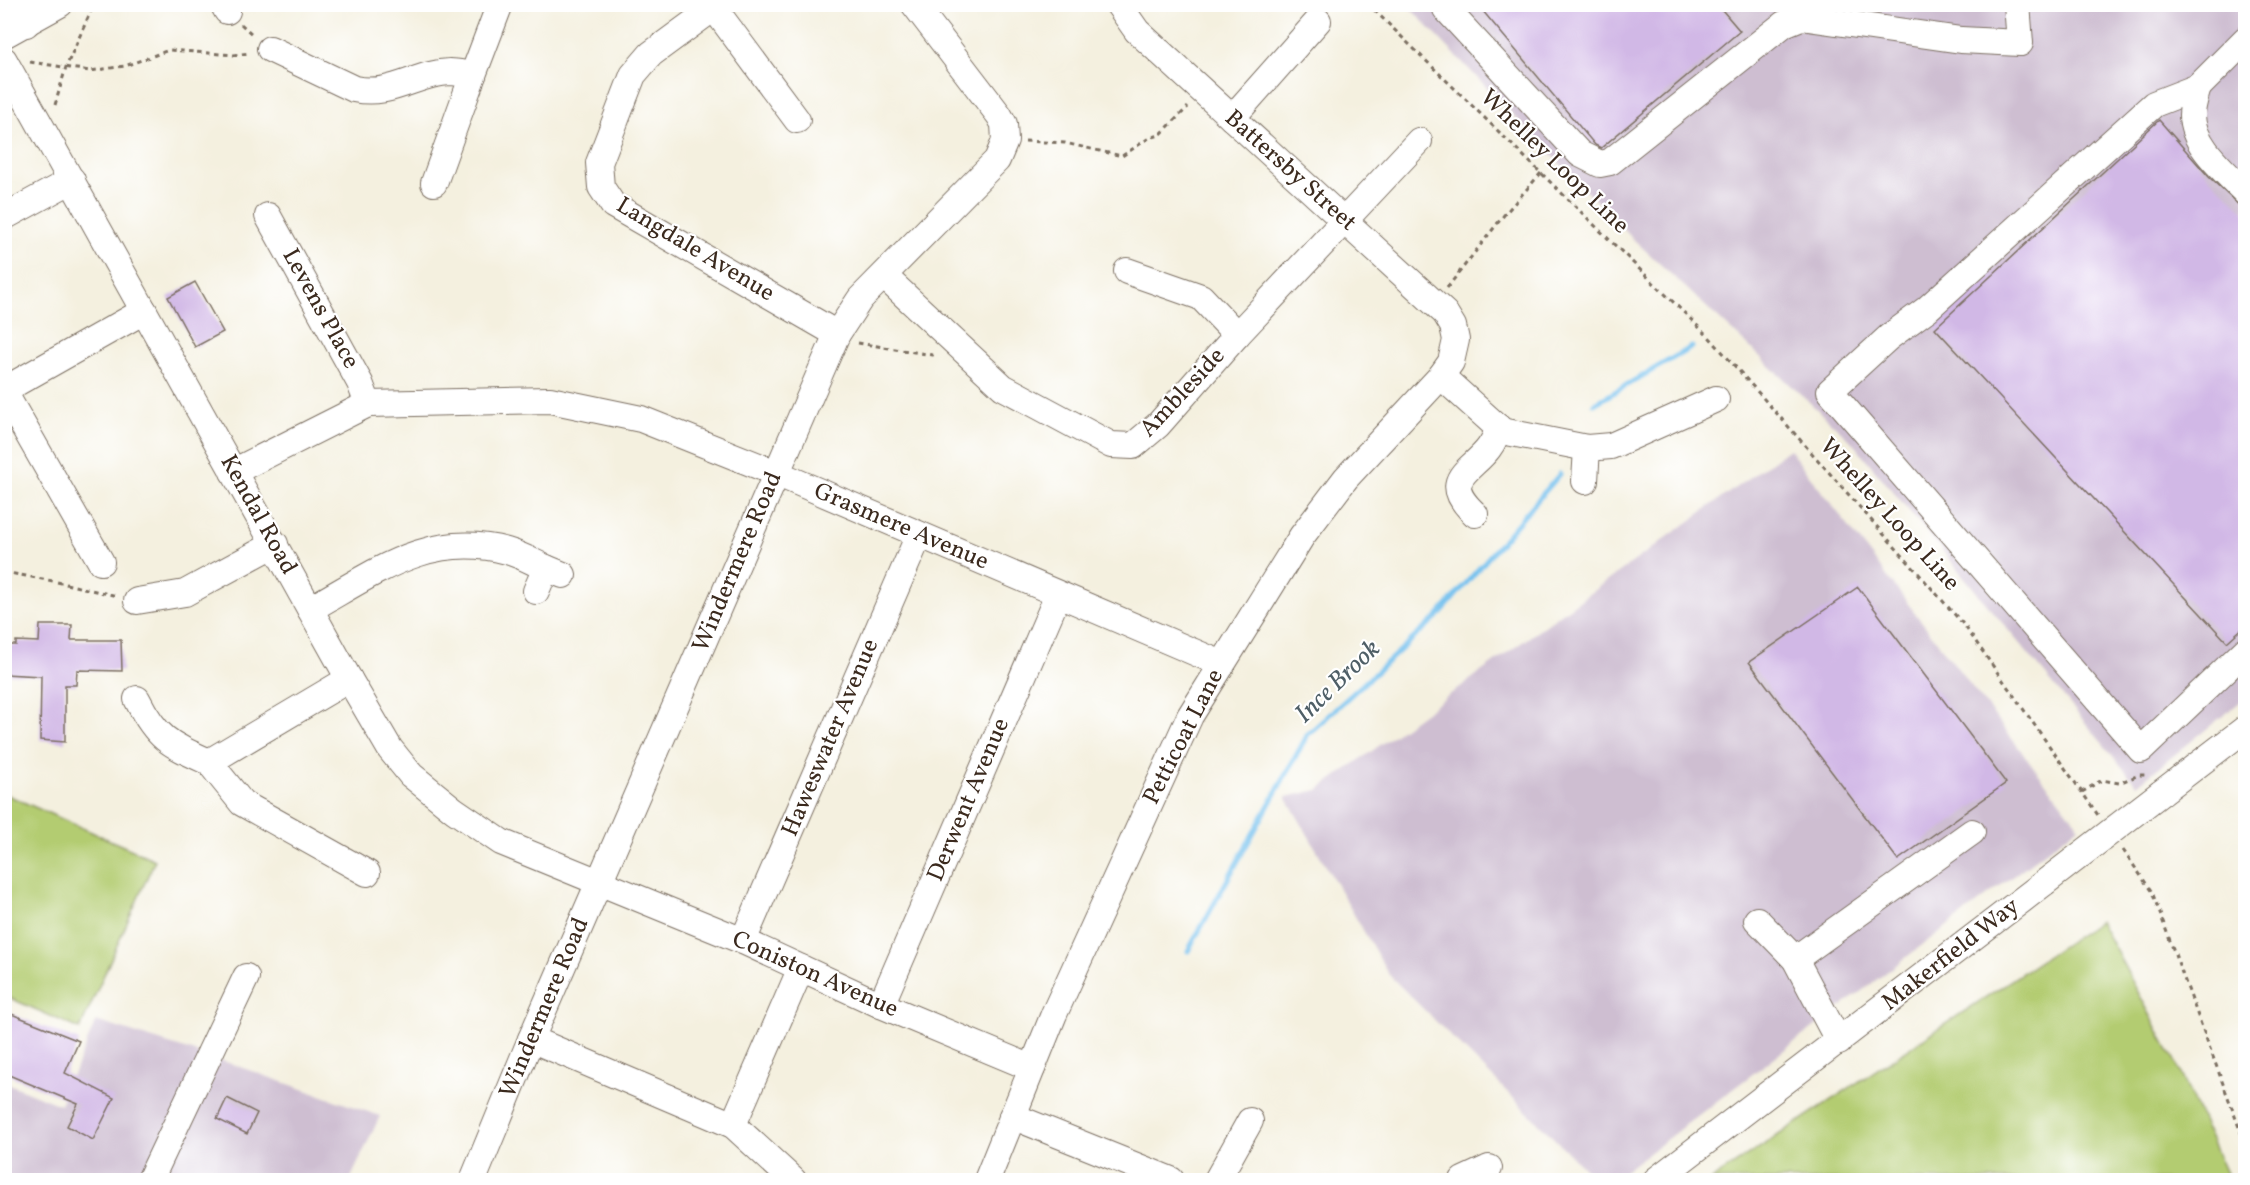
<svg xmlns="http://www.w3.org/2000/svg" width="2250" height="1185" viewBox="0 0 2250 1185" font-family="Vollkorn,serif">
	<style>
		.industrial { fill: #cebed1 }
		.green { fill: #b3cc71; stroke: #777b48; stroke-width: 1.5 }
		.lines { fill: none; stroke-linecap: round; stroke-linejoin: round }
		.stream { stroke: #74c1ee; stroke-width: 5 }
		.building { fill: #d1b8e6 }
		.minor-casing { stroke: #7c6f62; stroke-width: 28 }
		.path { stroke: #7c6f62; stroke-width: 3; stroke-dasharray: 4.5 4.5; stroke-linecap: butt }
		.minor { stroke: #fff; stroke-width: 26 }
		.minor-bridge-casing { stroke: #7c6f62; stroke-width: 28; stroke-linecap: butt }
		.minor-bridge { stroke: #fff; stroke-width: 26 }
		.labels { text-anchor: middle; dominant-baseline: central; stroke-width: 4.5; stroke-linejoin: round; paint-order: stroke }
		.street-label { font-size: 24px; fill: #3b2a1e; stroke: #fff }
		.water-label { font-size: 26px; font-style: italic; fill: #4f5f67; stroke: #fff }
	</style>
	<rect width="100%" height="100%" fill="#fff"/>
	<filter id="ink" filterUnits="userSpaceOnUse"><feTurbulence type="fractalNoise" baseFrequency=".0167" numOctaves="2"/><feDisplacementMap in="SourceGraphic" scale="12" xChannelSelector="R" yChannelSelector="G"/><feConvolveMatrix kernelMatrix="1 2 1 2 8 2 1 2 1" color-interpolation-filters="sRGB"/></filter>
	<filter id="wash" filterUnits="userSpaceOnUse"><feTurbulence type="fractalNoise" baseFrequency=".008" numOctaves="4" result="noise"/><feDisplacementMap in="SourceGraphic" scale="24" xChannelSelector="R" yChannelSelector="G"/><feGaussianBlur stdDeviation="1.35" result="paint"/><feColorMatrix in="noise" values="0 0 0 0 0 0 0 0 0 0 0 0 0 0 0 0 0 1.4 0 .05"/><feComposite in="paint" operator="in"/></filter>
	<g filter="url(#wash)">
		<rect width="100%" height="100%" fill="#f4f0df"/>
		<!-- industrial -->
		<g class="industrial">
			<polygon points="1407,5 2245,5 2245,698 2137,785 1850,440 1633,239"/>
			<polygon points="1789,449 2079,826 1613,1180 1596,1180 1389,975 1286,797 1318,790"/>
			<polygon points="96,1021 220,1060 380,1116 350,1180 5,1180 4,1082 60,1105"/>
		</g>
		<!-- green -->
		<g class="green">
			<polygon points="5,794 155,860 80,1029 5,996"/>
			<polygon points="2100,921 2177,1065 2229,1180 1711,1180"/>
		</g>
		<g class="lines">
			<!-- stream -->
			<g class="stream">
				<polyline points="1594,404 1692,347"/>
				<polyline points="1188,951 1308,734 1438,616 1560,474"/>
			</g>
		</g>
		<g id="blocks">
			<!-- building -->
			<g class="building">
				<polygon points="1477,4 1717,4 1740,31 1601,148 1595,145"/>
				<polygon points="2159,120 2209,177 2246,212 2246,625 2227,642 1935,328"/>
				<polygon points="195,282 223,332 195,347 168,297"/>
				<polygon points="1858,587 2006,783 1898,860 1749,662"/>
				<polygon points="40,625 72,625 71,640 121,640 122,671 77,670 76,685 65,685 65,742 40,740 41,676 4,674 4,645 16,645 16,641 39,642"/>
				<polygon points="4,1011 79,1041 65,1073 114,1098 93,1140 67,1126 78,1104 4,1073"/>
				<polygon points="227,1098 257,1113 247,1134 217,1119"/>
			</g>
		</g>
	</g>
	<g filter="url(#ink)">
		<use href="#blocks" fill-opacity="0" stroke="#7c6f62" stroke-width="1.5"/>
		<g class="lines">
			<defs>
				<g id="minor">
					<polyline points="16,4 26,24"/>
					<polyline points="223,4 227,11"/>
					<polyline points="719,4 651,54 633,75 599,163 601,187 613,205 837,334"/>
					<polyline points="714,8 797,120"/>
					<polyline points="1446,9 1580,154 1600,164 1610,162 1784,24 1801,17 1961,40 2020,43 2017,4"/>
					<polyline points="4,35 60,4"/>
					<polyline points="2246,39 2198,87 2154,104 1927,309 1889,337 1830,391 2141,750 2246,650"/>
					<path d="M270,49L354,89C392,97 416,73 450,72C457,72 465,74 473,75L500,4"/>
					<polyline points="4,60 349,679 390,749 411,775 454,810 501,842 743,941 881,1005 1032,1068"/>
					<path d="M2198,87C2196,95 2192,106 2192,115C2192,146 2226,172 2246,193"/>
					<polyline points="1232,118 1318,21"/>
					<polyline points="434,183 473,75"/>
					<polyline points="268,216 360,383 368,404"/>
					<polyline points="4,217 72,180"/>
					<polyline points="1127,271 1201,297 1237,335"/>
					<polyline points="884,276 1003,387 1111,445 1133,446 1158,425 1237,335 1419,141"/>
					<polyline points="1441,376 1502,431 1587,448 1611,446 1716,399"/>
					<polyline points="4,390 144,311"/>
					<polyline points="4,392 101,562"/>
					<polyline points="233,472 368,404 550,400 641,419 776,473 1222,664"/>
					<polyline points="1585,481 1587,448"/>
					<path d="M1475,514C1429,471 1491,470 1498,427"/>
					<polyline points="536,591 546,568 563,575"/>
					<polyline points="137,601 185,593 275,544"/>
					<path d="M310,609C375,573 429,530 507,551C521,555 533,562 546,568"/>
					<polyline points="349,679 209,762 242,803 367,873"/>
					<path d="M137,699C157,739 169,744 209,762"/>
					<polyline points="2161,793 2246,728"/>
					<polyline points="1757,920 1795,959 1839,1042"/>
					<polyline points="743,941 919,535"/>
					<polyline points="1795,959 1972,832"/>
					<polyline points="881,1005 1058,595"/>
					<polyline points="531,1039 733,1125 793,1180"/>
					<polyline points="1012,1116 1171,1180"/>
					<polyline points="733,1125 801,968"/>
					<polyline points="150,1180 246,977"/>
					<polyline points="473,1180 531,1039 837,334 860,299 997,160 1005,141 1004,124 999,115 914,4"/>
					<polyline points="987,1180 1054,1014 1190,716 1302,536 1346,478 1441,376 1451,362 1456,340 1453,326 1445,313 1137,31 1118,4"/>
					<polyline points="1217,1180 1250,1121"/>
					<polyline points="1463,1180 1489,1168"/>
					<polyline points="1656,1180 2044,883"/>
				</g>
			</defs>
			<!-- minor casing -->
			<use href="#minor" class="minor-casing"/>
			<!-- path -->
			<g class="path">
				<polyline points="1368,4 1710,338 1964,625 2098,815"/>
				<polyline points="241,24 254,36"/>
				<polyline points="30,62 90,71 125,66 169,50 234,55 250,53"/>
				<polyline points="55,105 66,67 94,4"/>
				<polyline points="1025,141 1065,143 1122,156 1149,138 1160,135 1188,107"/>
				<polyline points="1447,288 1504,215 1541,173"/>
				<polyline points="858,343 933,355 937,353"/>
				<polyline points="4,572 53,581 117,596"/>
				<polyline points="2082,792 2102,780 2119,783 2139,775 2148,775"/>
				<polyline points="2123,850 2152,892 2246,1146"/>
			</g>
			<!-- minor -->
			<use href="#minor" class="minor"/>
			<defs>
				<polyline id="minor-bridge" points="2044,883 2161,793"/>
			</defs>
			<!-- minor-bridge casing -->
			<use href="#minor-bridge" class="minor-bridge-casing"/>
			<!-- minor-bridge -->
			<use href="#minor-bridge" class="minor-bridge"/>
		</g>
	</g>
	<g class="labels">
		<!-- street labels -->
		<g class="street-label">
			<text transform="translate(1554 162) rotate(44)">Whelley Loop Line</text>
			<text transform="translate(1290 171) rotate(42)">Battersby Street</text>
			<text transform="translate(695 250) rotate(31)">Langdale Avenue</text>
			<text transform="translate(320 309) rotate(61)">Levens Place</text>
			<text transform="translate(1183 393) rotate(-47)">Ambleside</text>
			<text transform="translate(258 515) rotate(61)">Kendal Road</text>
			<text transform="translate(1889 515) rotate(48)">Whelley Loop Line</text>
			<text transform="translate(901 527) rotate(23)">Grasmere Avenue</text>
			<text transform="translate(738 562) rotate(-67)">Windermere Road</text>
			<text transform="translate(1184 737) rotate(-63)">Petticoat Lane</text>
			<text transform="translate(831 738) rotate(-67)">Haweswater Avenue</text>
			<text transform="translate(969 800) rotate(-67)">Derwent Avenue</text>
			<text transform="translate(1951 955) rotate(-38)">Makerfield Way</text>
			<text transform="translate(815 975) rotate(24)">Coniston Avenue</text>
			<text transform="translate(545 1008) rotate(-67)">Windermere Road</text>
		</g>
		<!-- water labels -->
		<g class="water-label">
			<text transform="translate(1338 682) rotate(-44)">Ince Brook</text>
		</g>
	</g>
	<!-- margin -->
	<rect width="2250" height="1185" fill="none" stroke="#fff" stroke-width="24"/>
</svg>
